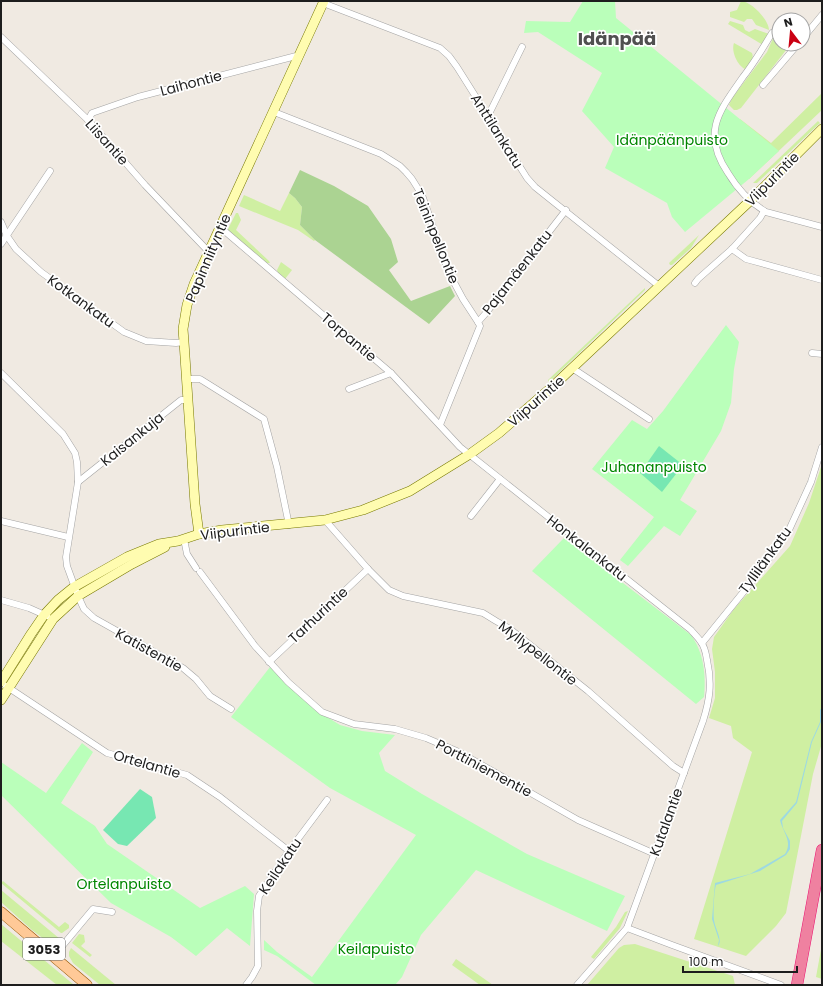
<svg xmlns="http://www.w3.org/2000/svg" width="823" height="986" viewBox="0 0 823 986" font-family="Poppins,sans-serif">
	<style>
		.grass { fill: #cfefa2 }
		.forest { fill: #abd392 }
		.park { fill: #baffba }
		.pitch { fill: #77e7b2 }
		.water { fill: #9dd9e2 }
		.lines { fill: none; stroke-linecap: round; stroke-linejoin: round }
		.street-casing { stroke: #a4a4a4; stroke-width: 7 }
		.secondary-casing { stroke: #777800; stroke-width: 10 }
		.primary-casing { stroke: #965700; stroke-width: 11 }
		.highway-casing { stroke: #eb1270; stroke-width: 12 }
		.street { stroke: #fff; stroke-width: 6 }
		.secondary { stroke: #fffcb0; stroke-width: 9 }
		.primary { stroke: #ffc997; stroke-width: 10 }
		.highway { stroke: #ef81a0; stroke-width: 11 }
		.labels { text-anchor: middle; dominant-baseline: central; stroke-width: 3.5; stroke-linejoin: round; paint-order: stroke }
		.shield { fill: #fff; stroke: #616161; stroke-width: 1 }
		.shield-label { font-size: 13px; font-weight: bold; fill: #1d1d1d }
		.street-label { font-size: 14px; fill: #1d1d1d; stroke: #fff }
		.park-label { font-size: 14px; fill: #018600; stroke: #fff }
		.district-label { font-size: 18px; font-weight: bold; fill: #505050; stroke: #fff }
	</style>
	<rect width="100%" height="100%" fill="#f0eae2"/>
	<!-- grass -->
	<g class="grass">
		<path d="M741,1C751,1 769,20 769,30L756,25L752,19H747L744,22L730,17V12L737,10Z"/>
		<polygon points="730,21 743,25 745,30 749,32 755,29 769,34 763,45 728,24"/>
		<polygon points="774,36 779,37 779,44 790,45 741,108 737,110 734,110 729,105 732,98 767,52"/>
		<path d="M734,43L752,53C755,59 748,65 745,69C737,65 731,51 734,43Z"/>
		<polygon points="822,93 822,110 749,179 740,119 771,143"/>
		<polygon points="818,121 820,123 757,183 753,183"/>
		<polygon points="289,193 295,198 302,207 300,225 315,240 314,241 298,230 239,206 244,195 280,211"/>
		<polygon points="236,213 238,213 241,220 236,230 269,261 270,263 266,263 227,231"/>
		<polygon points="699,235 691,248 672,265 670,265 669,263"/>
		<polygon points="281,262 292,270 285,279 278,273 277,270"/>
		<polygon points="645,288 645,290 549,382 548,380"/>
		<polygon points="822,464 822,743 813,774 786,913 776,926 746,956 694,939 752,752 733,738 731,726 709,718 715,698 715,672 712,649 714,637 734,609 790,546 809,503"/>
		<polygon points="3,881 59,927 65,922 69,925 69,928 62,933 61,933 1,883"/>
		<polygon points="1,890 60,939 56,943 49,943 32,930 1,902"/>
		<polygon points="628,911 620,928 594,959 591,957 616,927 625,912"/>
		<polygon points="1,924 74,985 57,985 1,941"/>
		<polygon points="79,934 84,935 85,942 81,946 92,955 90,957 72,943"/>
		<polygon points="635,944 733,976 735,985 587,985 619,948 624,945"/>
		<polygon points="822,944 822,979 816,977"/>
		<polygon points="71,948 116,985 100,985 73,963 69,956 69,952"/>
		<polygon points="456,959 493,985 480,985 452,965"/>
	</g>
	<!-- forest -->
	<polygon class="forest" points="300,170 334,186 368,206 391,239 398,262 389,270 411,301 450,286 455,296 429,324 315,240 300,225 302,207 295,198 289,193"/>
	<!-- park -->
	<g class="park">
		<polygon points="583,1 615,1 616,18 779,151 749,179 685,232 672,217 667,203 605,168 614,147 582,111 602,73 538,32 524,33 526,21 570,22"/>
		<polygon points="726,325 739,342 734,369 731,403 721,431 680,500 697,511 680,536 664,526 628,566 620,560 654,517 592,469 632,420 647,429 663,411"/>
		<path d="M564,538L691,635C704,653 706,675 704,697L696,704L532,571Z"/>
		<polygon points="270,667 314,709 340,725 362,731 395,735 379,753 385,771 422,794 527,854 625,896 607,931 476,870 421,935 402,977 395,985 316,985 277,956 264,950 264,940 277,952 312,977 416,835 330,788 231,717"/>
		<polygon points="82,743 93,752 61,803 95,826 107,844 200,908 245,886 254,894 250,946 227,928 196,956 171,937 111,903 1,795 1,762 46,793"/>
	</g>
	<!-- pitch -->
	<g class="pitch">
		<polygon points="659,446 683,465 662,492 640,473"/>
		<polygon points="140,789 152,797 156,818 127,846 118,844 103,830"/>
	</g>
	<!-- water -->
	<path class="water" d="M822,707L821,711V722L812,742L797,803L782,821L783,828L790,841V849L786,855L760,871L716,885C714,892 713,913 714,920C715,929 723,939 718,946L719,940L712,919L715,883L750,874L785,854C793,841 783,833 780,820L796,802L811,742L820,722V710Z"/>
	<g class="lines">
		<defs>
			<g id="street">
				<polyline points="323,3 440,48 449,56 457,67 527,178 535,187 659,286"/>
				<path d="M772,33C763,48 754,63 743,77C719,111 701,133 728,173C737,188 751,203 766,212L822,227"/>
				<polyline points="1,37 88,120 145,185 209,252"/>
				<polyline points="803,38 822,15"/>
				<polyline points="763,85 798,44"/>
				<polyline points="274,112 381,154 400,166 406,172 412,179 422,195 449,273 463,299 478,322"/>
				<polyline points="488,116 522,47"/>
				<polyline points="88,120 92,113 138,97 300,55"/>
				<polyline points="1,222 7,236 16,249 41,272 124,332 146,341 176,343 184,342"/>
				<path d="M221,228L391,373L460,447L691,630C694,634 698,637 701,642C705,647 706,654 707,660C712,683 710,699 703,721L627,928L577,985"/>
				<polyline points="1,244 50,171"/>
				<polyline points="732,249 746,259 822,280"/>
				<polyline points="695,283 698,279 732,249 760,218 764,211"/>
				<polyline points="812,353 822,354"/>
				<polyline points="572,368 649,419"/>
				<polyline points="1,373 63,434 75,453 77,462 78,482 66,557 67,566 78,596 84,609 94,618 183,668 196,679 210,696 231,709"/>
				<polyline points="186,379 200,379 264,419 277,467 289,525"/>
				<polyline points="349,389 391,373"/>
				<polyline points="440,425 480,326 478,322 486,313 566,210"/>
				<polyline points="78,482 181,400 188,400"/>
				<polyline points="471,516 500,479"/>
				<polyline points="325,520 368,569 389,590 403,596 483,613 496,621 510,629 588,691 673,766 684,773"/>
				<polyline points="1,521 68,537"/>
				<polyline points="184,539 187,554 196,568"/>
				<polyline points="200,572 255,646 288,682 322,712 354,724 395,729 426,738 459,752 578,820 655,854"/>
				<polyline points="1,600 29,608 47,616"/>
				<polyline points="702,643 758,574 789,530 811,482 822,447"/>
				<polyline points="269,662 368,569"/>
				<polyline points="6,686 107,753 187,775 220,797 289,851"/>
				<polyline points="627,928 672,945 781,985"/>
				<polyline points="53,957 93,909 112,912"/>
				<polyline points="246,985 252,977 258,966 257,911 259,896 289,851 327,800"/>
			</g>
			<g id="secondary">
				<polyline points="199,534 195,504 184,342 183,329 187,305 194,284 324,1"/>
				<polyline points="1,682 31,634 44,615 58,600 74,587 127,557 159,544 178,541 199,534 222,530 325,520 363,510 410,491 470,454 499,433 552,387 751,200 822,129"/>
				<polyline points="1,700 53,619 78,596 132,564 165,547"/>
			</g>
			<polyline id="primary" points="1,912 87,985"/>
			<polyline id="highway" points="797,985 822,850"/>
		</defs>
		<!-- street casing -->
		<use href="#street" class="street-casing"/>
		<!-- secondary casing -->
		<use href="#secondary" class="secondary-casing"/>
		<!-- primary casing -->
		<use href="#primary" class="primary-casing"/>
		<!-- highway casing -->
		<use href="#highway" class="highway-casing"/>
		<!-- street -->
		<use href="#street" class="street"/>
		<!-- secondary -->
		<use href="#secondary" class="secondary"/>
		<!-- primary -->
		<use href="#primary" class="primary"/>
		<!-- highway -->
		<use href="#highway" class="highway"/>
	</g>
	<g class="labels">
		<!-- shield labels -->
		<rect class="shield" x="23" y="938" width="42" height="22" rx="3"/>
		<g class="shield-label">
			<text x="44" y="949">3053</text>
		</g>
		<!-- street labels -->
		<g class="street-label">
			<text transform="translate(191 83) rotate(-15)">Laihontie</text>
			<text transform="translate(497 131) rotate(58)">Anttilankatu</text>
			<text transform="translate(107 142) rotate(48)">Liisantie</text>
			<text transform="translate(772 179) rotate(-45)">Viipurintie</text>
			<text transform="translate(436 236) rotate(68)">Teininpellontie</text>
			<text transform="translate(208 258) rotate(-67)">Papinniityntie</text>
			<text transform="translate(517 272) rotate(-52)">Pajamäenkatu</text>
			<text transform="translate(81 301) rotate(36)">Kotkankatu</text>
			<text transform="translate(349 337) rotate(40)">Torpantie</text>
			<text transform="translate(536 401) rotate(-41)">Viipurintie</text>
			<text transform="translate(132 439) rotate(-39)">Kaisankuja</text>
			<text transform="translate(235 531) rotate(-7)">Viipurintie</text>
			<text transform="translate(587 548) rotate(38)">Honkalankatu</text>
			<text transform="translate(765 560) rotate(-54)">Tyllilänkatu</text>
			<text transform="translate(318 615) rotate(-43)">Tarhurintie</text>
			<text transform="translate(149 650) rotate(29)">Katistentie</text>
			<text transform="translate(538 653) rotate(38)">Myllypellontie</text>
			<text transform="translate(147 764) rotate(16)">Ortelantie</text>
			<text transform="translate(484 768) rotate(28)">Porttiniementie</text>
			<text transform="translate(666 822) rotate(-70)">Kutalantie</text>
			<text transform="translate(280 866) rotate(-56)">Keilakatu</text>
		</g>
		<!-- park labels -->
		<g class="park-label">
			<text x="672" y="140">Idänpäänpuisto</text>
			<text x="654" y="467">Juhananpuisto</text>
			<text x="124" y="884">Ortelanpuisto</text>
			<text x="376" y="949">Keilapuisto</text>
		</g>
		<!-- district labels -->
		<g class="district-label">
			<text x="617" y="38">Idänpää</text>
		</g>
	</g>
	<!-- border -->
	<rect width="823" height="986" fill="none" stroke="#1d1d1d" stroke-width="4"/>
	<!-- north arrow -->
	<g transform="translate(791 32) rotate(344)"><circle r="19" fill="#ffffff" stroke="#a5a5a5"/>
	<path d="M0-3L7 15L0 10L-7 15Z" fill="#ca0013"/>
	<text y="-6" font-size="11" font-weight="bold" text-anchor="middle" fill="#1d1d1d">N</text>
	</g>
	<!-- scale -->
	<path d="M683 966v6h114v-6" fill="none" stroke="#1d1d1d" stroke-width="2"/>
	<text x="689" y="966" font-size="12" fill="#1d1d1d" stroke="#ffffff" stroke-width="3" paint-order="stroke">100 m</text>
</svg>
